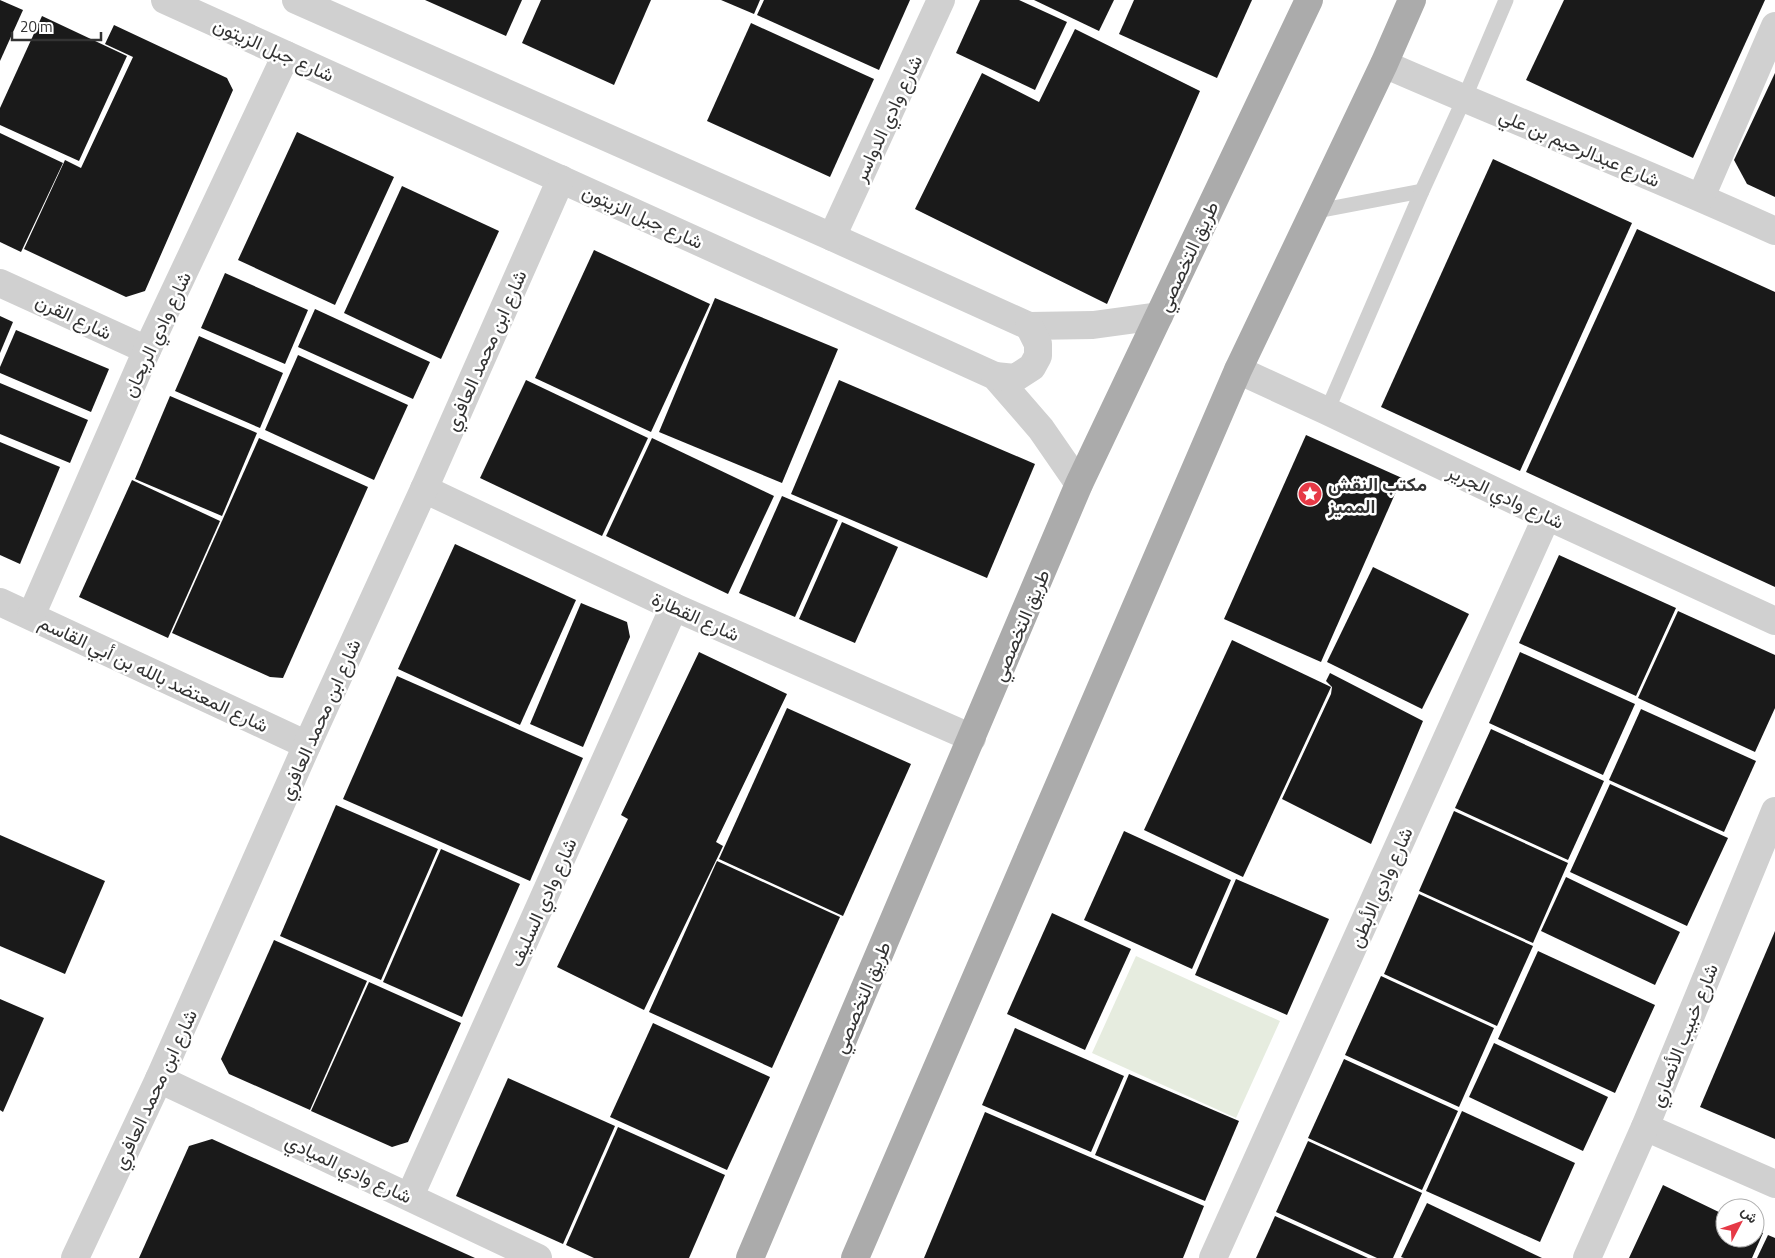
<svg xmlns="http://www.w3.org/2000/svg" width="1775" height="1258" viewBox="0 0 1775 1258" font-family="'Titillium Web',Vazirmatn,sans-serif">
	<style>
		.green { fill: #e6ecdf }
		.building { fill: #1a1a1a }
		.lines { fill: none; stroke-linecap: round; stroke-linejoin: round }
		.lane { stroke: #d0d0d0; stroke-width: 15 }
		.street { stroke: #d0d0d0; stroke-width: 28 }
		.primary { stroke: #ababab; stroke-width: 28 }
		.labels { text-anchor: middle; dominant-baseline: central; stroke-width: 5; stroke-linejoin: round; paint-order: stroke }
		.street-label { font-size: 19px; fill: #333; stroke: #fff }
		.poi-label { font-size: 19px; font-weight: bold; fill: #333; stroke: #fff; text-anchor: start }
	</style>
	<rect width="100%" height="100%" fill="#fff"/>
	<!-- green -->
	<polygon class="green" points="1136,956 1280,1021 1236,1118 1092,1053"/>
	<!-- building -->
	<g class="building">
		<polygon points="0,0 23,10 0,61"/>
		<polygon points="425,0 522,0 506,36"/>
		<polygon points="541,0 651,0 614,85 522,43"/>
		<polygon points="721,0 760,0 754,14"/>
		<polygon points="764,0 910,0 879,70 757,15"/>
		<polygon points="980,0 1019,0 1067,22 1035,90 956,53"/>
		<polygon points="1034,0 1114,0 1099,31"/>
		<polygon points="1134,0 1252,0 1217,78 1119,34"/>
		<polygon points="1564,0 1765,0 1693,158 1526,80"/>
		<polygon points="42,16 127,56 79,161 0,125 0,108"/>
		<polygon points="751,23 874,79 830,177 707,121"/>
		<polygon points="114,25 227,78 233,90 145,291 126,297 24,249 65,160 81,168 133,57 105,44"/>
		<polygon points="1075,29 1200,91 1107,304 915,209 982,73 1039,102"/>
		<polygon points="1775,73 1775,197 1747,184 1734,160"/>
		<polygon points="297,132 394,177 335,305 238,260"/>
		<polygon points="0,133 63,163 21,252 0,242"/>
		<polygon points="1493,159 1632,223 1520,471 1381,407"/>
		<polygon points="402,186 499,231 441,359 344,313"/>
		<polygon points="1637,229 1775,292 1775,587 1526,472"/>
		<polygon points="594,250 710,304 651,432 535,378"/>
		<polygon points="225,273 308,310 285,364 201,328"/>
		<polygon points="715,298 838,349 782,483 659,432"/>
		<polygon points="315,309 430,362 413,399 298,347"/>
		<polygon points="0,316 13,322 0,353"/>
		<polygon points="16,330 109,369 91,412 0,373 0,367"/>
		<polygon points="199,336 283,373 260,428 175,391"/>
		<polygon points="298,355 408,405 374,480 265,430"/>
		<polygon points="526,380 648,438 602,536 480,478"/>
		<polygon points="839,380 1035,464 987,578 791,494"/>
		<polygon points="0,383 88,420 70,463 0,434"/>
		<polygon points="170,396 257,433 222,516 135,479"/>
		<polygon points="1306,435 1402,478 1321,662 1224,619"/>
		<polygon points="259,438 368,487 283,678 270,677 172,633"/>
		<polygon points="652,438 774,496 728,594 606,536"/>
		<polygon points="0,442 60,467 20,564 0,555"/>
		<polygon points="132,480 220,521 168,638 79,597"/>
		<polygon points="782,496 838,520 795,617 739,593"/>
		<polygon points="842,522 898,547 855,643 799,619"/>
		<polygon points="455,544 576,600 520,725 398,669"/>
		<polygon points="1559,555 1676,608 1636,696 1519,643"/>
		<polygon points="1373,567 1469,614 1422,709 1327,662"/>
		<polygon points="581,603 627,622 630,637 583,747 530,724"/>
		<polygon points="1678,611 1775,655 1775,708 1755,752 1638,698"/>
		<polygon points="1232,640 1331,687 1243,877 1144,830"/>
		<polygon points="699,652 787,694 716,842 723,846 644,1010 557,967 628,819 621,815"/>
		<polygon points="1520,652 1635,704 1603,775 1489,723"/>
		<polygon points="1330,673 1423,721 1371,844 1282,799 1331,694 1332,687 1326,681"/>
		<polygon points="397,676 583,758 530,881 343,799"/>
		<polygon points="787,708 911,764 843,916 719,859"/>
		<polygon points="1641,709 1756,761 1724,832 1609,780"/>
		<polygon points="1491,729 1604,781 1568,860 1455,808"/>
		<polygon points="1610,784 1728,838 1687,926 1570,872"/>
		<polygon points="336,805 438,849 381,980 280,936"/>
		<polygon points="1454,811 1568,863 1533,943 1419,891"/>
		<polygon points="1124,831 1231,880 1192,969 1084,920"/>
		<polygon points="0,835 105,881 65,974 0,946"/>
		<polygon points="441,849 520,884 462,1017 383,982"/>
		<polygon points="717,861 840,917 772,1068 649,1012"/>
		<polygon points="1566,877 1680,932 1655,985 1541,931"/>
		<polygon points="1236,879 1329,919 1287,1015 1195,975"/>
		<polygon points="1419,894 1533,946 1497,1026 1384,974"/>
		<polygon points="1052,913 1131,949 1085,1050 1007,1014"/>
		<polygon points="1775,931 1775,1139 1700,1107"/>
		<polygon points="274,940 367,981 310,1110 229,1074 221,1059"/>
		<polygon points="1538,951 1655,1005 1615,1093 1498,1039"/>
		<polygon points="1381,976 1494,1028 1459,1107 1345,1055"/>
		<polygon points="369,982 461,1023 408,1142 392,1147 311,1111"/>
		<polygon points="0,999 44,1018 3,1112 0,1110"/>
		<polygon points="653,1023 770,1077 727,1170 610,1117"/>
		<polygon points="1015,1028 1124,1076 1091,1152 982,1105"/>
		<polygon points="1494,1043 1608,1097 1583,1151 1469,1097"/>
		<polygon points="1344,1059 1458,1111 1422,1190 1308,1138"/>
		<polygon points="1129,1074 1239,1121 1205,1201 1095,1155"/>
		<polygon points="508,1078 615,1126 563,1244 456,1196"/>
		<polygon points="1462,1111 1575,1163 1540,1242 1426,1191"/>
		<polygon points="985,1112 1204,1206 1183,1258 924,1258"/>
		<polygon points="618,1127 725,1175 689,1258 594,1258 566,1245"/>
		<polygon points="212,1139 475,1258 139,1258 189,1146"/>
		<polygon points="1308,1141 1422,1193 1393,1258 1377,1258 1276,1212"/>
		<polygon points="1663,1185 1725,1215 1725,1238 1755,1238 1755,1229 1763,1233 1752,1258 1629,1258"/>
		<polygon points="1427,1203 1542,1258 1404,1258 1401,1257"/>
		<polygon points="1275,1216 1368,1258 1256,1258"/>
		<polygon points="1768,1235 1775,1238 1775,1258 1757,1258"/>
	</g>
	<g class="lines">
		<!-- lane -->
		<g class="lane">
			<polyline points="1312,212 1422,191"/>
			<polyline points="1327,411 1422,191 1464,99 1506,0"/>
		</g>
		<!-- street -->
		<g class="street">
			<polyline points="165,0 995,376 1041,429 1079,484"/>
			<polyline points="296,0 832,237 1029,326 1093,325 1159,316"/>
			<path d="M1384,64C1514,121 1646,172 1775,231"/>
			<polyline points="1701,197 1775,26"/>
			<polyline points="832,237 941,0"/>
			<polyline points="0,283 147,350"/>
			<polyline points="1238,370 1327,411 1547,516 1775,621"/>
			<polyline points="995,376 1015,378 1032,367 1038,356 1038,344 1029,326"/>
			<polyline points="424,489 674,607 972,738"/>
			<polyline points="0,602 307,745"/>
			<polyline points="31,616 147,350 286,55"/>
			<polyline points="159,1079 538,1258"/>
			<polyline points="1645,1127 1775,1184"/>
			<polyline points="410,1196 674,607"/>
			<polyline points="75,1258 159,1079 307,745 424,489 561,179"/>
			<polyline points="1213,1258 1547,516"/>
			<polyline points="1587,1258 1645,1127 1775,811"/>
		</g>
		<!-- primary -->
		<g class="primary">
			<polyline points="750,1258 1079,484 1309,0"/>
			<polyline points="855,1258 1238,370 1384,64 1412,0"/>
		</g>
	</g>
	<!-- icons -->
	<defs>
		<symbol id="sight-disc" viewBox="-11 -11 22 22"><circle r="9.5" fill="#e63946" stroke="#fff"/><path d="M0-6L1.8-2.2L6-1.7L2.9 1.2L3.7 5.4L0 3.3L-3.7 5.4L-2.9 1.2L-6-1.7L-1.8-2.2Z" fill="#fff"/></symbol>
	</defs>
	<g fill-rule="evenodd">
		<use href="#sight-disc" x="1296" y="480" width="28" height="28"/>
	</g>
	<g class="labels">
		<!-- street labels -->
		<g class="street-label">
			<text transform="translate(274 49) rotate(24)">شارع جبل الزيتون</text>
			<text transform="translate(887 118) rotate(-65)">شارع وادي الدواسر</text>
			<text transform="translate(1580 147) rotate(23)">شارع عبدالرحيم بن علي</text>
			<text transform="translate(643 216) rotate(24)">شارع جبل الزيتون</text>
			<text transform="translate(1187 256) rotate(-65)">طريق التخصصي</text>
			<text transform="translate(74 316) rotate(25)">شارع القرن</text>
			<text transform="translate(156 334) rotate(-65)">شارع وادي الريحان</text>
			<text transform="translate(485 350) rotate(-66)">شارع ابن محمد العافري</text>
			<text transform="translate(1506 496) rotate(25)">شارع وادي الجرير</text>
			<text transform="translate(696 616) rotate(24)">شارع القطارة</text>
			<text transform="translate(1020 625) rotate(-67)">طريق التخصصي</text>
			<text transform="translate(154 673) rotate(25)">شارع المعتضد بالله بن أبي القاسم</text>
			<text transform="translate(319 719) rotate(-66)">شارع ابن محمد العافري</text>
			<text transform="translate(1380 887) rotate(-66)">شارع وادي الأبطن</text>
			<text transform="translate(542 902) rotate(-66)">شارع وادي السليف</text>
			<text transform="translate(861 997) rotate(-67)">طريق التخصصي</text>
			<text transform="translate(1683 1035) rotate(-68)">شارع خبيب الأنصاري</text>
			<text transform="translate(154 1089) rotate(-65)">شارع ابن محمد العافري</text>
			<text transform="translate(349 1168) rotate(25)">شارع وادي الميادي</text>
		</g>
		<!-- poi labels -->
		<g class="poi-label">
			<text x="1328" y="483">مكتب النقش<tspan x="1328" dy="22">المميز</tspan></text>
		</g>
	</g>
	<!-- north arrow -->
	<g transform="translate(1740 1223) rotate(49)"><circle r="24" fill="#ffffff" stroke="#adadad"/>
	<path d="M0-4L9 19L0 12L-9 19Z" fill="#e63946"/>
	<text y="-8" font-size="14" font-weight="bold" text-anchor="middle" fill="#333333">ش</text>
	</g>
	<!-- scale -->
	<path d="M12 32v8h89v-8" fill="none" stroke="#333333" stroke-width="2.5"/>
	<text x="20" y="32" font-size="15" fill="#333333" stroke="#ffffff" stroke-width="4" paint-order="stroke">20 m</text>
</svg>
